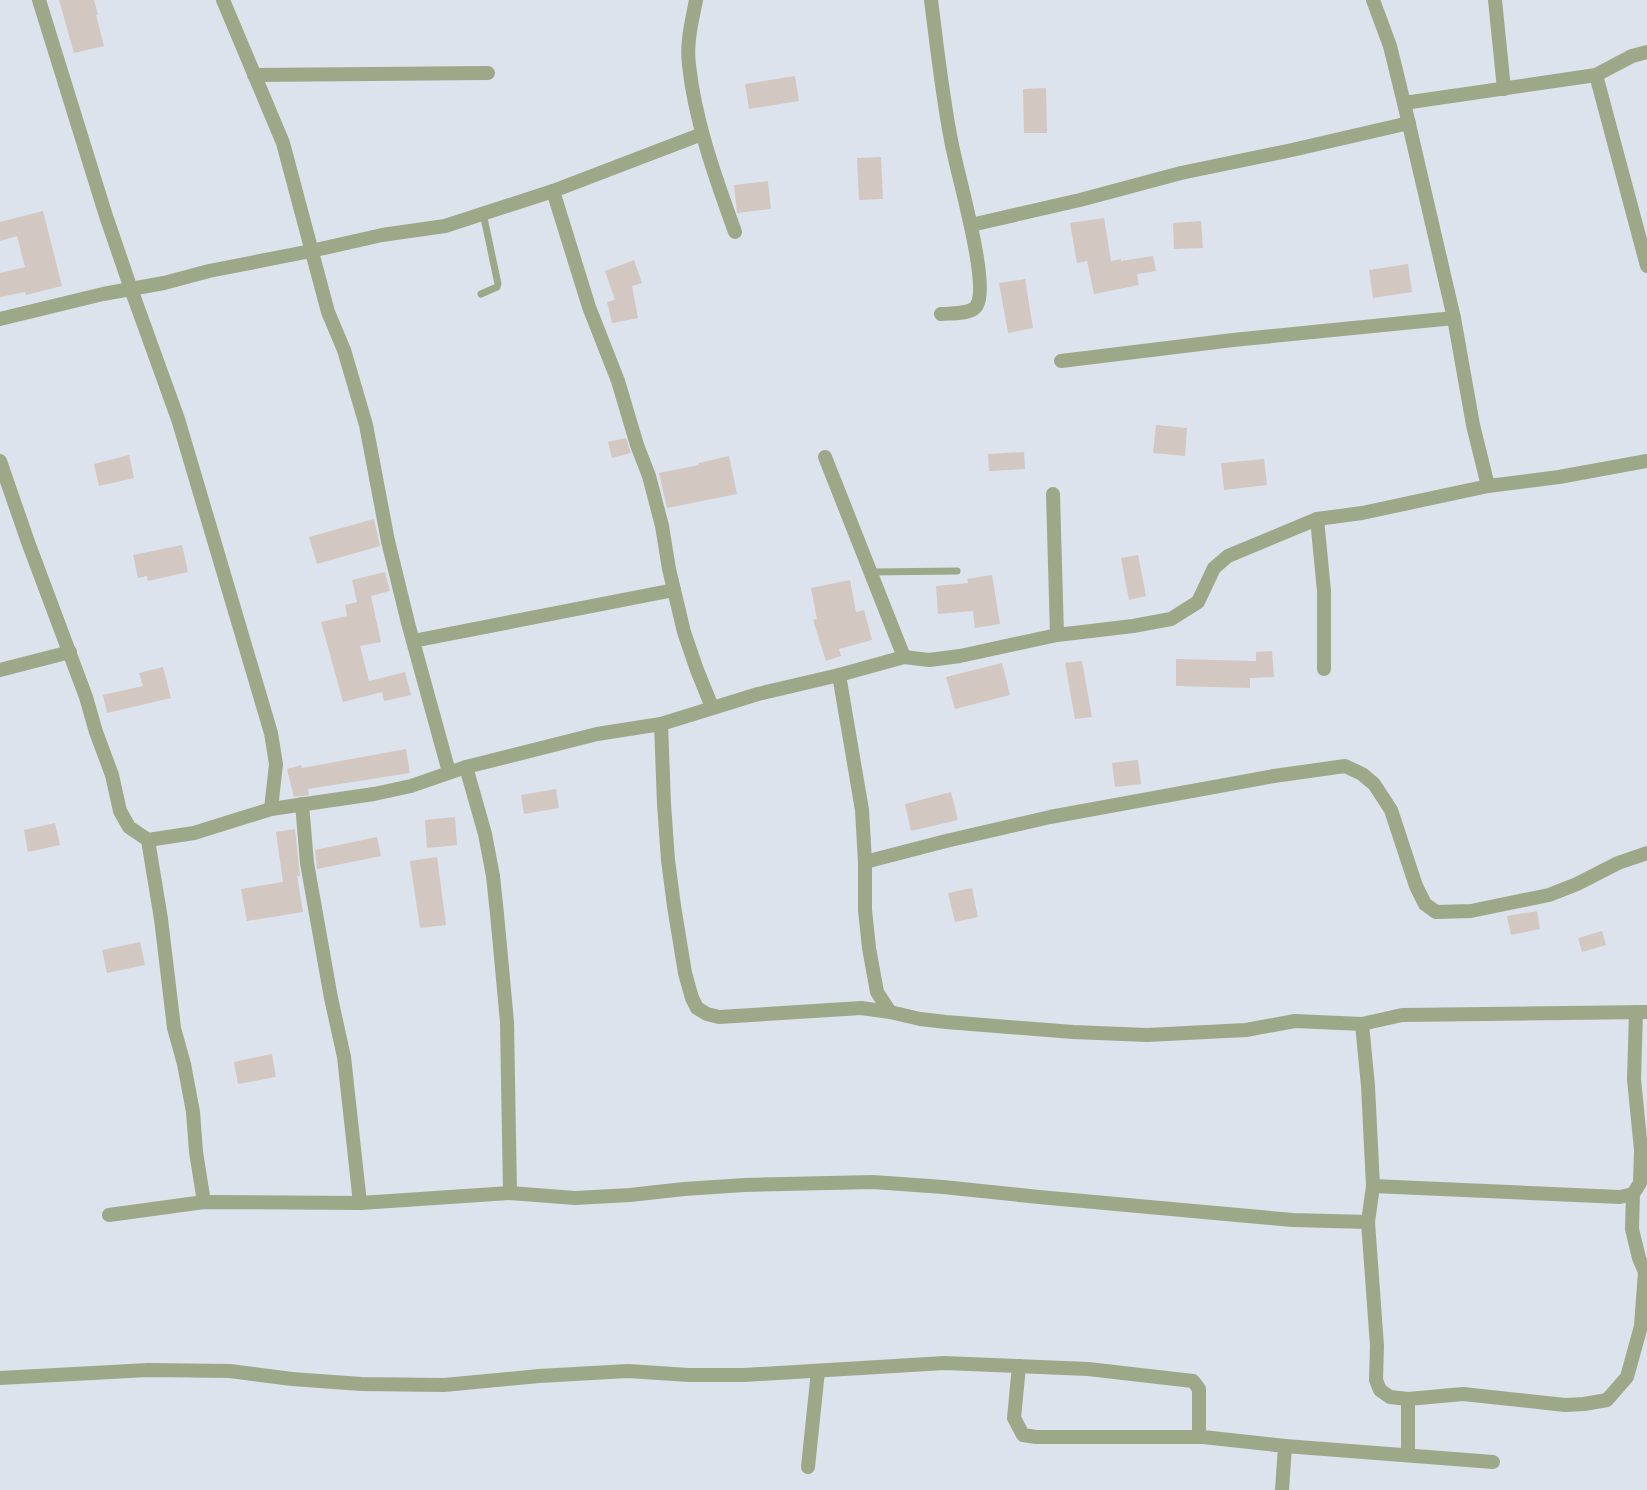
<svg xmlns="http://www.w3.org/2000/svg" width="1647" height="1490" viewBox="0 0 1647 1490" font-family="'Libre Baskerville',serif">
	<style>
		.building { fill: #d3c7c1 }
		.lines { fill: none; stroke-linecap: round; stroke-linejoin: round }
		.lane { stroke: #9da888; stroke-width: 7 }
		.street { stroke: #9da888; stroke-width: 14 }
	</style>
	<rect width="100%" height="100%" fill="#dce3ed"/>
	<!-- building -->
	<g class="building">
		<polygon points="59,0 94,0 98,14 96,15 104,46 74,53"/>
		<polygon points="795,76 799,101 749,109 745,84"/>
		<polygon points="1046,88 1047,133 1024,133 1023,89"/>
		<polygon points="881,157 883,199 859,200 857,158"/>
		<polygon points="768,181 771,209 737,213 734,185"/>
		<polygon points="43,211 62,286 26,295 25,292 0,297 0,273 25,267 17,236 0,241 0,222"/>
		<polygon points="1104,218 1111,261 1121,259 1121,261 1153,256 1156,271 1137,274 1139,285 1094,294 1087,261 1077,263 1070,223"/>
		<polygon points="1201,221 1203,248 1174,249 1173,223"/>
		<polygon points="634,260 642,283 632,286 638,318 612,323 607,302 615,300 605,271"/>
		<polygon points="1408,264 1412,292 1373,298 1369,270"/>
		<polygon points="1025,279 1033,328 1008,333 999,283"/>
		<polygon points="1156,425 1187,428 1185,456 1153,453"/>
		<polygon points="626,438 631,453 612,458 608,442"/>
		<polygon points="1024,452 1025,469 989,471 988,454"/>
		<polygon points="129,455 134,478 99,486 94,464"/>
		<polygon points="729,456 737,494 667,508 659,473 699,465 699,463"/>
		<polygon points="1264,459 1267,485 1224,490 1221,463"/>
		<polygon points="374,519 380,546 317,564 309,537"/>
		<polygon points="182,545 188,572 148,581 147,576 138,578 133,555"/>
		<polygon points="1138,555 1146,596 1129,600 1121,558"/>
		<polygon points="385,572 390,591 371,596 381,642 360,646 369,681 405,672 411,695 384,701 382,692 343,702 321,622 347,616 345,605 357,602 352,580"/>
		<polygon points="992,575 1000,624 975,628 973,611 938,614 936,586 968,583 967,579"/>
		<polygon points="850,580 856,612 864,610 872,640 839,649 841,656 826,661 813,620 817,619 811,588"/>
		<polygon points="1272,651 1274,677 1250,678 1250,688 1176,686 1176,659 1256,661 1256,652"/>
		<polygon points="1082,661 1092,717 1075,719 1065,663"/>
		<polygon points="1002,663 1010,695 955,709 946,677"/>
		<polygon points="163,667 171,698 107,713 103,695 143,686 139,673"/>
		<polygon points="406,749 410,773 308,789 309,795 294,797 287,769 301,765 302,768"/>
		<polygon points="1138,760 1141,784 1115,787 1112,763"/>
		<polygon points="556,789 559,808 524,814 521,795"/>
		<polygon points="951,792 958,820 911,831 905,804"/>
		<polygon points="455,817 457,845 427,848 425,820"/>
		<polygon points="55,823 60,845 28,852 24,830"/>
		<polygon points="295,829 300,876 297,876 303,912 247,921 241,889 283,882 276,832"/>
		<polygon points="377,837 381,856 317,869 315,850"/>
		<polygon points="437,857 446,925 420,928 410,861"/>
		<polygon points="972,888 978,917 955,922 948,893"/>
		<polygon points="1537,911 1540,929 1511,935 1507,916"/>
		<polygon points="1602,931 1606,945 1582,952 1578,938"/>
		<polygon points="140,942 145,965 107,973 102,950"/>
		<polygon points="272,1054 276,1077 238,1084 234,1062"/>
	</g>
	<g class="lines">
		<!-- lane -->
		<g class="lane">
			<polyline points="481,294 497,287 498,284 483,213"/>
			<polyline points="871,572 957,571"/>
		</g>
		<!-- street -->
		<g class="street">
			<polyline points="39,0 106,216 131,289 178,419 271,733 276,764 271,809"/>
			<polyline points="223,0 283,143 328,312 344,350 366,425 388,541 408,623 449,772"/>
			<path d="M696,0C692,21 686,43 689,65C695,122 716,179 735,232"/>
			<path d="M931,0C937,47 942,94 951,140C956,170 990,283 977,305C972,315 951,313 941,314"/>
			<polyline points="1373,0 1390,46 1404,103 1454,318 1473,425 1488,486"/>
			<polyline points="1495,0 1504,89"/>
			<polyline points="254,75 488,73"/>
			<polyline points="1596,75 1647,266"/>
			<polyline points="1404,103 1596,75 1632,56 1647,52"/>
			<polyline points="553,191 589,307 618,381 637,445 649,476 662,526 669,569 684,632 697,670 712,707"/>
			<polyline points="971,225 1080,200 1181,173 1292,150 1409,123"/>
			<polyline points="0,319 103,294 164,283 209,271 311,251 382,235 445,226 553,191 702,134"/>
			<polyline points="1061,361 1233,340 1454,318"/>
			<polyline points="825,457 904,657"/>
			<polyline points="0,461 28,542 86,697 96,732 112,775 120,811 129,827 148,840 194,833 271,809 374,794 411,786 466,767 597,734 661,724 758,694 839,675 904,657 929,660 960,656 1057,635 1133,626 1171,619 1198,602 1214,568 1228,556 1317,519 1362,513 1488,486 1559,477 1647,461"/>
			<polyline points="1053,494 1057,635"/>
			<polyline points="1317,519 1324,591 1324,669"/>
			<polyline points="413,641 674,590"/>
			<polyline points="0,670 70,652"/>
			<polyline points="839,675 862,810 865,862 865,910 869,948 877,992 890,1012"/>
			<polyline points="661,724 664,804 668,860 674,906 685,973 692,998 697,1008 707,1014 719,1017 861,1008 890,1012 920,1019 946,1022 1073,1032 1147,1035 1246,1030 1295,1021 1362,1024 1402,1015 1647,1012"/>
			<polyline points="466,767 485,834 493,876 497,914 507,1022 510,1193"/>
			<polyline points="302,804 307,863 331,998 344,1057 360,1203"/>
			<polyline points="148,840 161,919 174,1028 184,1064 193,1112 196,1152 204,1202"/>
			<polyline points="865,862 946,841 1050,817 1274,776 1345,766 1362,774 1374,784 1391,810 1416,886 1425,904 1436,912 1471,911 1549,895 1577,884 1618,863 1647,853"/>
			<polyline points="1362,1024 1368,1086 1373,1186 1368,1222 1377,1346 1376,1380 1380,1390 1390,1397 1408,1399 1463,1394 1565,1405 1584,1404 1607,1400 1627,1377 1641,1326 1645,1272 1639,1258 1632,1229 1633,1194"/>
			<polyline points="1373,1186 1620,1197 1633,1194 1640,1183 1641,1150 1634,1079 1636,1012"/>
			<polyline points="109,1215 204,1202 360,1203 510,1193 575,1198 630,1195 684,1189 745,1185 873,1182 943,1187 1039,1197 1293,1220 1368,1222"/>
			<polyline points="1019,1366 1014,1418 1023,1435 1036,1437 1203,1437"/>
			<polyline points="0,1378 148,1370 230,1371 292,1379 361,1384 444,1385 539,1376 628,1371 689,1375 744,1375 944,1363 1088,1369 1193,1381 1199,1389 1199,1433 1203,1437 1285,1446 1282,1490"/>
			<polyline points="1285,1446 1493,1462"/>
			<polyline points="1408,1455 1408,1399"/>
			<polyline points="808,1467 818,1371"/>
		</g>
	</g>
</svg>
